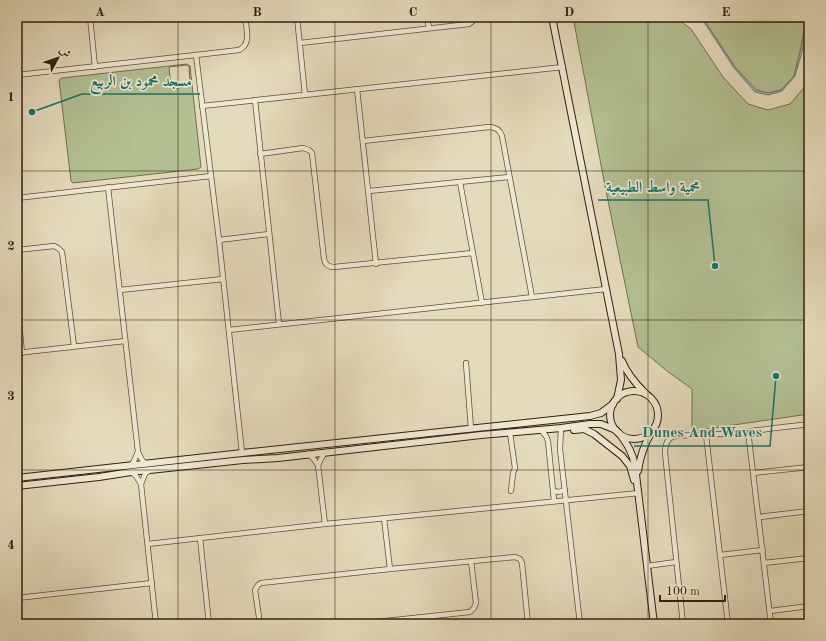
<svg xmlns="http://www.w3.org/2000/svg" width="826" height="641" viewBox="0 0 826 641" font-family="'Old Standard TT',Amiri,serif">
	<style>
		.green { fill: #b3c092; stroke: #74704c; fill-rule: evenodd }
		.water { fill: #9bb8bb; stroke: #727b73 }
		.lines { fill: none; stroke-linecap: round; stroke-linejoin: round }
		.street-casing { stroke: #604f34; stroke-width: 6 }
		.secondary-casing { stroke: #342007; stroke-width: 8 }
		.street { stroke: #eee8d3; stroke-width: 4.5 }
		.secondary { stroke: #eee8d3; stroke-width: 6 }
		.grid { fill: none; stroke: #342007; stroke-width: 1; stroke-opacity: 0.55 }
		.leader { fill: none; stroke: #0f766e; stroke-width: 1.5 }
		.callout-dot { fill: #0f766e; stroke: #eee8d3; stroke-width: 1.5 }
		.callout-label { font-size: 15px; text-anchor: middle; font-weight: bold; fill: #0f766e; stroke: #eee8d3; stroke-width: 3.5; stroke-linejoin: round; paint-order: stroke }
		.neatline { fill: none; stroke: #342007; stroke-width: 1.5 }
		.grid-label { font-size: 13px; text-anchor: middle; font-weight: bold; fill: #342007 }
	</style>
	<rect width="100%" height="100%" fill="#e5dbbc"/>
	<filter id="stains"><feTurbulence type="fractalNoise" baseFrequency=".005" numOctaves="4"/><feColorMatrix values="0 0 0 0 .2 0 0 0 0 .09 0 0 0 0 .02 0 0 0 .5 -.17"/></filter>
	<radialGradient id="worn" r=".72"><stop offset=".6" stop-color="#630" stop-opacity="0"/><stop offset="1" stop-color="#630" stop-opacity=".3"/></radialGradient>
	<!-- green -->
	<g class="green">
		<polygon points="573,17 675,17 691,29 723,77 748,104 768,110 790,104 808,83 809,80 809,414 692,431 692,389 667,371 638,347 605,186"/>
		<polygon points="702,17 803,17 805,27 800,52 794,76 781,90 768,93 756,90 735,67"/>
		<path d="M187,64L190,66L201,167L198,169L73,183L71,181L59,80L62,78ZM187,65L189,67L190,86L171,89L169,67Z"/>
	</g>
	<!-- water -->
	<polygon class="water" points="699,17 703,18 735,67 756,90 768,93 781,90 794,76 800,52 805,27 803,17 805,17 807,27 802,52 795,76 782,91 768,95 755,92 734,68 702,19"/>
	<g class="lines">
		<defs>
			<g id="street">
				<polyline points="90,17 95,67"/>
				<polyline points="297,17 305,95"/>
				<polyline points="427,17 429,28"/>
				<polyline points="300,43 469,24 473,21 476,17"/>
				<polyline points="196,55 219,240 242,453"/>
				<path d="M17,75L196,55L239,50C252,44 246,28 245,17"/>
				<polyline points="357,89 376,264"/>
				<polyline points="255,100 279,324"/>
				<polyline points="202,106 563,67"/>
				<path d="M363,141L489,127C496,127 500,130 502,136L532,297"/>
				<path d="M260,154L303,148L309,150L312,153L324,259C325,264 328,267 334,267L473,253"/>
				<polyline points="460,182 482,303"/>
				<polyline points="108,187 138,452 142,460 146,464"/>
				<polyline points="369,191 509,177"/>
				<polyline points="17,198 211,176"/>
				<polyline points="219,240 269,234"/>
				<polyline points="17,250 54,246 58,248 62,252 74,346"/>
				<polyline points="120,290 223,279"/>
				<polyline points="17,301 22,353"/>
				<polyline points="229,330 606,289"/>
				<polyline points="17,353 125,341"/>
				<polyline points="466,363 471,429"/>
				<polyline points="561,428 560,449 580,624"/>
				<polyline points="541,430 546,436 548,441 554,501"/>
				<polyline points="748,431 771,624"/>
				<polyline points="510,433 515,468 513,473 511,491"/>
				<polyline points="706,435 728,624"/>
				<polyline points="308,454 313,458 318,465 325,524"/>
				<polyline points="131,465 134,461 138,452"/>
				<polyline points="318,465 322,457 325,452"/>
				<polyline points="150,470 145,474 141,484 156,624"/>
				<polyline points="131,472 136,476 141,484"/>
				<polyline points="753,473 809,467"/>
				<polyline points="553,491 559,492 565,490"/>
				<polyline points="759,517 809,511"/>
				<polyline points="384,518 390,569"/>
				<polyline points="200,538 209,624"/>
				<polyline points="148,544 325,524 519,505 639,493"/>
				<polyline points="720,555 763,550"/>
				<polyline points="764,563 809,558"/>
				<polyline points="647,566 676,562"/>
				<polyline points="17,598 152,583"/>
				<polyline points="770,611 809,606"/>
				<polyline points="260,624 255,590 258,585 261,583 390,569 515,557 520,559 522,563 528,624"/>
				<polyline points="357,624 470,612 474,608 476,603 471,561"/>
				<path d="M683,624L665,453C665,447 666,440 672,437C679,434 697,436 705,435C740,433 775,428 809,424"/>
			</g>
			<g id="secondary">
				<polyline points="552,17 619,354 621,380 617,399"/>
				<path d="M622,361C627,374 636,384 646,394"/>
				<circle cx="634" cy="415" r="24"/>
				<polyline points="574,430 584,429 594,434 622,456 630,466 634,480"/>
				<path d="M619,433C627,444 633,453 635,466L654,624"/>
				<path d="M638,471C640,457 644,445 651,433"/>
				<polyline points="17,478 242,453 590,416 601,413 613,404"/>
				<polyline points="17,486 99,477 131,472 243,460 278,458 481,435 561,428 590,424 601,424 616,430"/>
			</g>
		</defs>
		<!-- street casing -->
		<use href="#street" class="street-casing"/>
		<!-- secondary casing -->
		<use href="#secondary" class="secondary-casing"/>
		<!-- street -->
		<use href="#street" class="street"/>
		<!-- secondary -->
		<use href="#secondary" class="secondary"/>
	</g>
	<!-- grid -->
	<path class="grid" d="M178,17V624M335,17V624M491,17V624M648,17V624M17,171H809M17,320H809M17,470H809"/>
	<!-- callouts -->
	<path class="leader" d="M32 112L82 94H200M715 266L708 200H598M776 376L770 446H634"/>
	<g class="callout-dot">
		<circle cx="32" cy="112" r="4"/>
		<circle cx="715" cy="266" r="4"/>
		<circle cx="776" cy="376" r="4"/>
	</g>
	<g class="callout-label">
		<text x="141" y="86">مسجد محمود بن الربيع</text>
		<text x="653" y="192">محمية واسط الطبيعية</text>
		<text x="702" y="437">Dunes And Waves</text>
	</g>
	<!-- margin -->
	<rect width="826" height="641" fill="none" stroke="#e5dbbc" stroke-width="44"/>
	<!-- north arrow -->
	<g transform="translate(58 58) rotate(50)" stroke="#eee8d3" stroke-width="3" paint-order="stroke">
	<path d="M0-3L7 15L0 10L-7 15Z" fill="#342007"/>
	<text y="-6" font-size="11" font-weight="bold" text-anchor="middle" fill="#342007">ش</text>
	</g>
	<!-- scale -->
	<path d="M660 595v6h65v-6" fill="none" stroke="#342007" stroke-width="2"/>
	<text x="666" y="595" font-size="12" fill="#342007" stroke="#eee8d3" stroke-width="3" paint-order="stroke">100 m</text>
	<rect x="22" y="22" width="782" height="597" class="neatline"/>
	<g class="grid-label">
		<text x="100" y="16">A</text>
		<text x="257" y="16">B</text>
		<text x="413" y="16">C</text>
		<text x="569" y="16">D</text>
		<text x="726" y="16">E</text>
		<text x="11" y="101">1</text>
		<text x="11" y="250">2</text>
		<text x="11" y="400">3</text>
		<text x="11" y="549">4</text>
	</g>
	<rect width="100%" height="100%" filter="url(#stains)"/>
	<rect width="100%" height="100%" fill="url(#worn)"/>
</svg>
